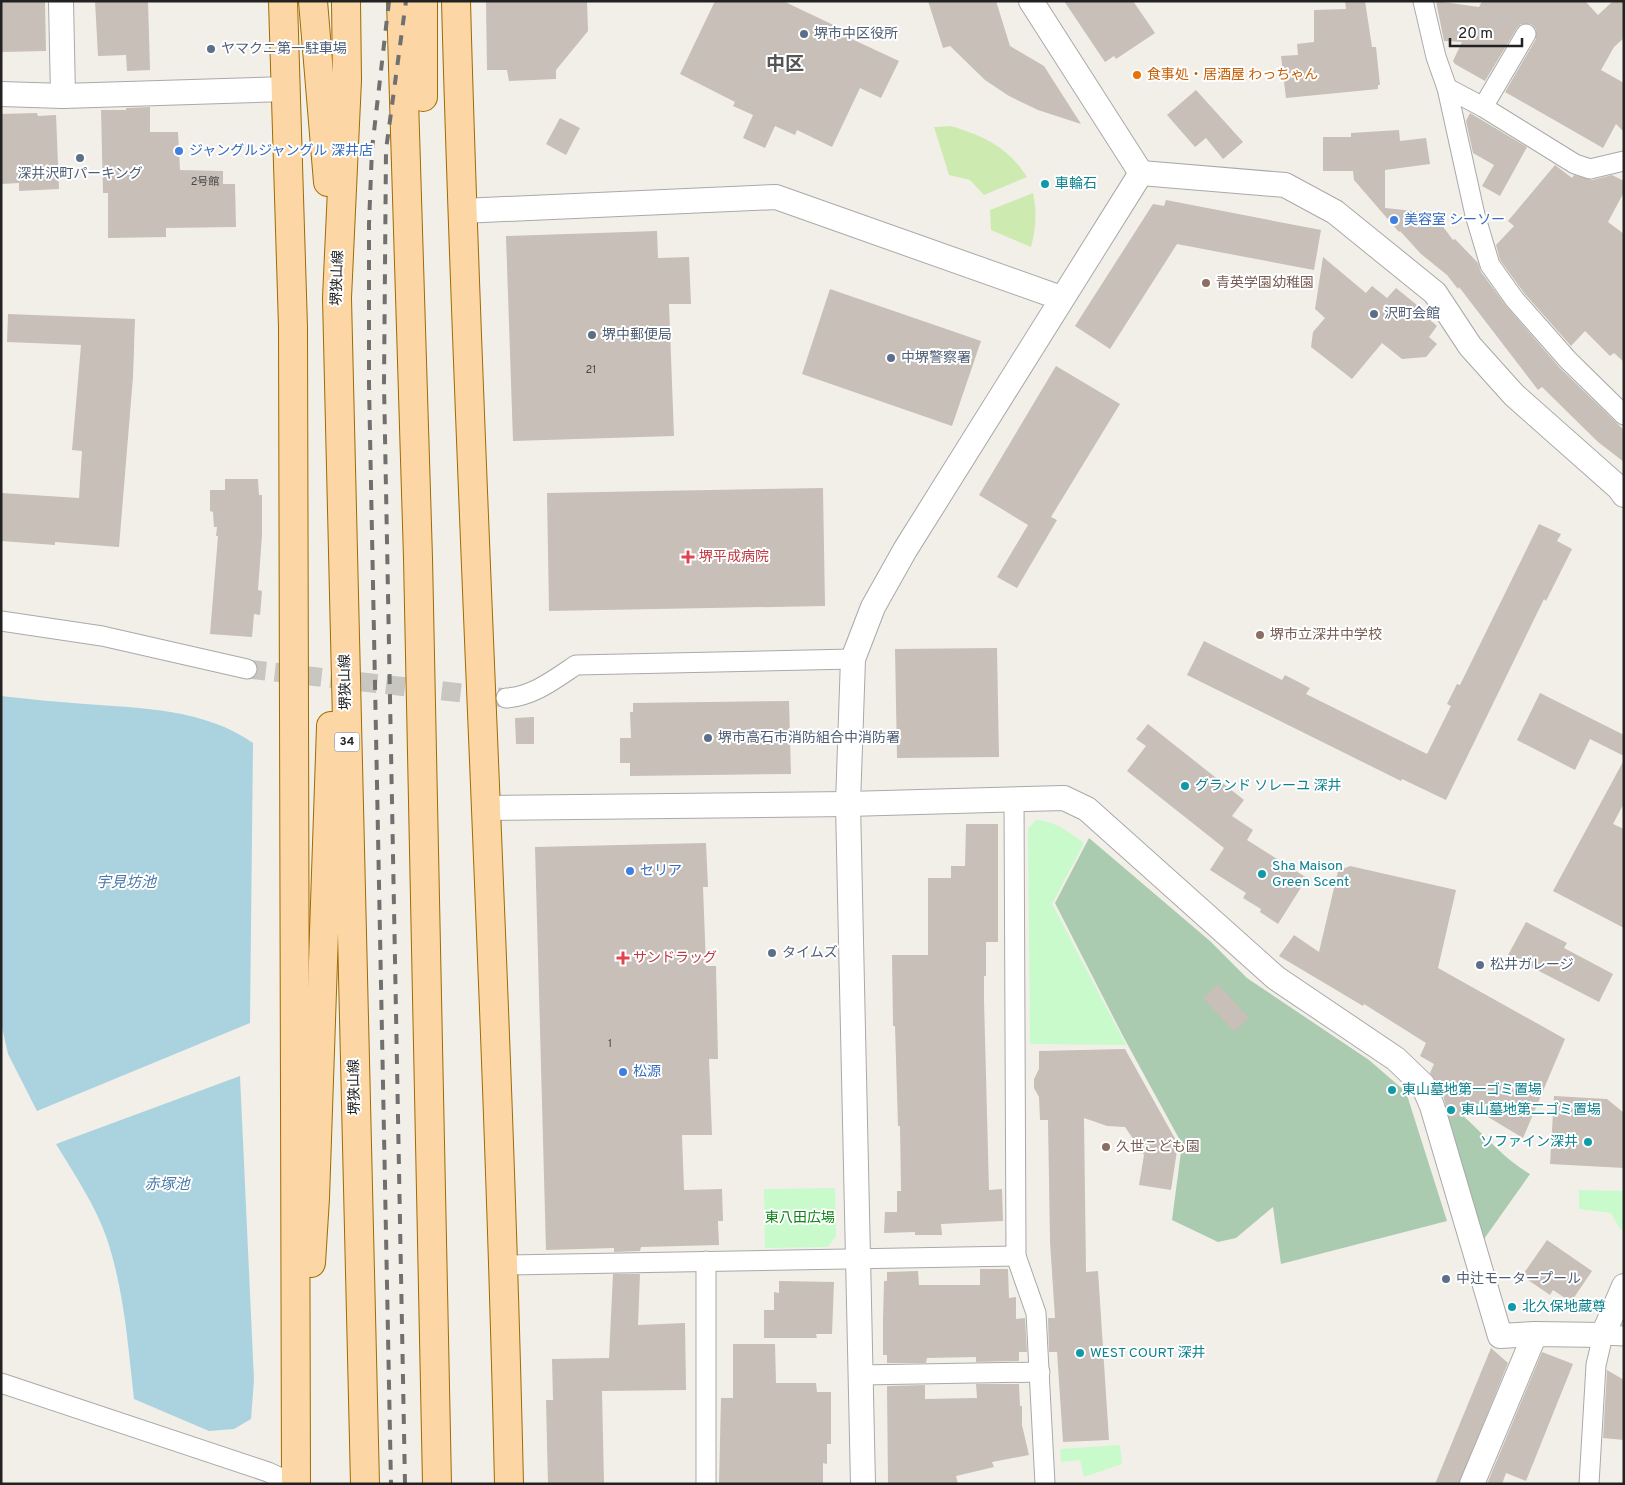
<svg xmlns="http://www.w3.org/2000/svg" width="1625" height="1485" viewBox="0 0 1625 1485" font-family="Overpass,'Noto Sans JP',sans-serif">
	<style>
		.grass { fill: #cdebb0 }
		.cemetery { fill: #aacbaf }
		.park { fill: #c8facc }
		.water { fill: #aad3df }
		.building { fill: #c7bfb8 }
		.lines { fill: none; stroke-linecap: round; stroke-linejoin: round }
		.minor-tunnel { stroke: #c8c6c1; stroke-width: 19; stroke-dasharray: 19 9; stroke-linecap: butt }
		.minor-casing { stroke: #a9a9a9; stroke-width: 21 }
		.tertiary-casing { stroke: #a9a9a9; stroke-width: 26 }
		.primary-casing { stroke: #a06b00; stroke-width: 30 }
		.minor { stroke: #fff; stroke-width: 19 }
		.tertiary { stroke: #fff; stroke-width: 24 }
		.primary { stroke: #fcd6a4; stroke-width: 28 }
		.rail { stroke: #707070; stroke-width: 4; stroke-dasharray: 10 10; stroke-linecap: butt }
		.service-dot { fill: #5c6f8a; stroke: #fff; stroke-width: 2 }
		.food-dot { fill: #e8710a; stroke: #fff; stroke-width: 2 }
		.shop-dot { fill: #3f7fe0; stroke: #fff; stroke-width: 2 }
		.culture-dot { fill: #0f9aa8; stroke: #fff; stroke-width: 2 }
		.education-dot { fill: #8d6e63; stroke: #fff; stroke-width: 2 }
		.health-dot { fill: #e0444e; stroke: #fff; stroke-width: 2 }
		.labels { text-anchor: middle; dominant-baseline: central; stroke-width: 4; stroke-linejoin: round; paint-order: stroke }
		.number-label { font-size: 11px; fill: #4b4948 }
		.shield { fill: #fff; stroke: #646464; stroke-width: 1 }
		.shield-label { font-size: 12px; font-weight: bold; fill: #222 }
		.service-label { font-size: 14px; fill: #4e5e75; stroke: #fff; text-anchor: start }
		.food-label { font-size: 14px; fill: #c56008; stroke: #fff; text-anchor: start }
		.shop-label { font-size: 14px; fill: #366cbe; stroke: #fff; text-anchor: start }
		.culture-label { font-size: 14px; fill: #0d838f; stroke: #fff; text-anchor: start }
		.street-label { font-size: 14px; fill: #222; stroke: #fff }
		.education-label { font-size: 14px; fill: #785e54; stroke: #fff; text-anchor: start }
		.health-label { font-size: 14px; fill: #be3a42; stroke: #fff; text-anchor: start }
		.park-label { font-size: 14px; fill: #0c8416; stroke: #fff }
		.water-label { font-size: 15px; font-style: italic; fill: #4a7aab; stroke: #fff }
		.district-label { font-size: 19px; font-weight: bold; fill: #555; stroke: #fff }
	</style>
	<rect width="100%" height="100%" fill="#f2efe9"/>
	<!-- grass -->
	<g class="grass">
		<path d="M951,126C984,136 1008,147 1027,177L984,195L970,180L949,175L934,127Z"/>
		<path d="M1033,193C1037,212 1036,228 1031,247L991,230L990,210Z"/>
	</g>
	<!-- cemetery -->
	<g class="cemetery">
		<polygon points="1089,838 1210,941 1247,978 1369,1060 1406,1092 1447,1221 1281,1264 1273,1207 1236,1238 1218,1242 1172,1220 1182,1144 1124,1038 1055,903"/>
		<path d="M1449,1104C1477,1125 1499,1156 1530,1174L1484,1239L1444,1106Z"/>
	</g>
	<!-- park -->
	<g class="park">
		<path d="M1036,820C1055,821 1069,832 1084,843L1052,904L1126,1045L1030,1044L1028,829Z"/>
		<polygon points="835,1188 836,1236 828,1247 765,1248 764,1189"/>
		<polygon points="1579,1190 1624,1191 1624,1230 1620,1229 1611,1213 1579,1209"/>
		<polygon points="1120,1445 1122,1464 1084,1477 1080,1460 1061,1462 1060,1449"/>
	</g>
	<!-- water -->
	<g class="water">
		<path d="M1,696C29,699 57,702 85,704C141,708 205,709 253,743L250,1023L37,1111L8,1054L1,1023Z"/>
		<path d="M240,1076L254,1380L251,1419L234,1429L209,1431L134,1399C128,1345 124,1290 107,1239C96,1206 74,1174 56,1144Z"/>
	</g>
	<!-- building -->
	<g class="building">
		<polygon points="1,1 45,1 46,51 1,52"/>
		<polygon points="95,1 148,1 150,70 127,71 126,55 98,56"/>
		<polygon points="486,1 587,1 588,31 556,70 556,79 509,81 507,70 487,70"/>
		<polygon points="715,1 783,1 844,30 841,34 899,61 881,98 860,88 832,147 797,130 795,135 775,126 765,148 743,138 753,115 733,106 735,102 680,74"/>
		<polygon points="928,1 996,1 1010,46 1044,66 1081,124 1038,110 1009,96 985,80 950,46 943,48"/>
		<polygon points="1064,1 1133,1 1155,33 1116,59 1114,56 1105,62"/>
		<polygon points="1345,1 1365,1 1372,47 1376,47 1380,85 1378,85 1378,89 1286,98 1281,56 1298,55 1297,44 1314,42 1314,10 1346,9"/>
		<polygon points="1436,1 1479,7 1482,1 1585,1 1598,15 1613,1 1624,1 1624,38 1614,47 1601,70 1624,83 1624,132 1616,124 1603,148 1505,92 1536,39 1536,29 1531,24 1521,24 1517,28 1485,81 1455,64 1453,61 1462,42 1444,41"/>
		<polygon points="1196,90 1243,142 1223,159 1206,138 1195,147 1167,115"/>
		<polygon points="150,107 150,132 178,132 180,170 223,171 223,184 235,184 236,227 166,228 166,237 108,238 108,193 103,193 101,110 126,110 126,108"/>
		<polygon points="37,113 38,116 56,115 59,189 19,191 19,183 1,184 1,114"/>
		<polygon points="1470,113 1527,147 1500,196 1482,186 1494,165 1473,153 1466,121"/>
		<polygon points="560,118 580,128 566,155 546,144"/>
		<polygon points="1399,130 1400,141 1426,138 1430,164 1385,170 1385,208 1424,212 1427,218 1428,217 1437,227 1441,224 1453,240 1455,239 1478,263 1481,272 1507,307 1560,368 1624,430 1624,462 1598,442 1542,387 1538,390 1459,287 1458,289 1447,275 1421,254 1400,231 1399,232 1354,180 1353,171 1323,171 1323,137 1351,137 1351,133"/>
		<polygon points="1555,165 1572,178 1574,175 1592,180 1612,175 1624,181 1624,192 1608,222 1624,234 1624,362 1614,353 1610,356 1585,331 1571,346 1524,293 1500,260 1496,245 1514,226 1508,221"/>
		<polygon points="1166,200 1321,230 1314,270 1177,244 1110,349 1075,326 1153,204 1164,206"/>
		<polygon points="657,231 658,258 689,257 691,304 669,304 674,436 513,441 506,236"/>
		<polygon points="1323,257 1366,293 1372,286 1387,298 1396,288 1433,318 1431,321 1437,326 1429,337 1437,344 1426,357 1402,359 1382,343 1352,379 1311,347 1313,332 1325,318 1315,309"/>
		<polygon points="830,289 981,341 952,426 802,374"/>
		<polygon points="8,314 135,319 133,377 119,547 55,542 55,545 1,541 1,493 79,498 82,451 72,450 81,345 7,342"/>
		<polygon points="1056,366 1120,404 1051,517 1057,520 1017,588 997,577 1028,525 979,495"/>
		<polygon points="225,479 258,479 259,495 262,495 262,535 258,590 262,591 260,615 254,614 252,637 210,634 218,536 216,536 217,527 214,527 213,512 210,511 210,490 225,490"/>
		<polygon points="823,488 825,606 549,611 547,493"/>
		<polygon points="1539,524 1561,534 1557,541 1572,549 1546,601 1544,599 1446,800 1402,779 1401,781 1187,675 1204,641 1282,680 1285,675 1310,688 1306,694 1427,754 1451,706 1447,704 1457,684 1460,685"/>
		<polygon points="997,648 999,757 897,758 895,649"/>
		<polygon points="1540,693 1624,735 1624,756 1590,739 1575,770 1517,740"/>
		<polygon points="789,701 791,774 630,776 630,763 620,763 620,738 631,738 630,712 633,712 633,703"/>
		<polygon points="534,717 534,744 516,744 515,718"/>
		<polygon points="1148,724 1244,800 1232,816 1253,830 1247,840 1307,878 1278,924 1260,912 1261,909 1243,898 1246,893 1210,870 1224,848 1127,771 1146,746 1136,739"/>
		<polygon points="1624,760 1624,803 1613,824 1624,829 1624,928 1553,891"/>
		<polygon points="966,824 998,824 998,942 986,942 986,976 984,976 984,1000 989,1190 1002,1189 1003,1221 941,1224 942,1235 915,1235 915,1232 884,1233 885,1212 897,1212 897,1191 901,1191 900,1126 898,1126 895,1026 893,1026 892,955 928,955 928,878 951,878 951,866 965,866"/>
		<polygon points="706,843 708,887 703,887 706,966 716,966 718,1059 709,1059 712,1135 682,1135 684,1190 722,1189 723,1221 718,1221 719,1245 641,1247 640,1251 614,1252 614,1248 546,1250 535,847"/>
		<polygon points="1350,866 1456,890 1438,968 1565,1039 1523,1138 1478,1111 1450,1119 1442,1093 1430,1073 1434,1064 1420,1056 1426,1043 1364,1004 1363,1006 1279,956 1294,935 1319,952 1338,871"/>
		<polygon points="1526,922 1567,943 1564,948 1613,974 1599,1002 1508,955"/>
		<polygon points="1218,984 1249,1018 1234,1032 1203,998"/>
		<polygon points="1125,1049 1178,1144 1171,1190 1139,1185 1144,1155 1125,1127 1107,1126 1084,1118 1086,1272 1098,1271 1109,1440 1063,1442 1057,1352 1049,1352 1048,1318 1055,1318 1050,1242 1048,1120 1040,1120 1039,1097 1034,1088 1034,1079 1039,1069 1039,1051"/>
		<polygon points="1554,1096 1607,1099 1624,1113 1624,1168 1550,1164"/>
		<polygon points="1547,1240 1592,1271 1571,1302 1553,1290 1550,1295 1522,1276"/>
		<polygon points="980,1269 1008,1269 1009,1298 1016,1297 1016,1319 1025,1318 1027,1352 1019,1352 1019,1361 976,1362 976,1357 927,1358 926,1363 887,1363 887,1355 883,1355 883,1320 884,1281 887,1281 887,1272 918,1271 919,1285 980,1285"/>
		<polygon points="613,1274 640,1274 638,1325 685,1323 686,1390 602,1391 604,1484 548,1484 546,1400 553,1400 552,1359 609,1358"/>
		<polygon points="779,1281 834,1282 832,1334 816,1334 817,1338 764,1338 764,1310 774,1310 774,1292 779,1293"/>
		<polygon points="733,1344 775,1344 776,1383 816,1383 817,1392 831,1392 831,1444 827,1444 827,1464 823,1463 823,1484 719,1484 721,1398 733,1398"/>
		<polygon points="1491,1348 1508,1363 1459,1484 1435,1484"/>
		<polygon points="1542,1352 1573,1364 1526,1481 1506,1473 1502,1484 1487,1484"/>
		<polygon points="1607,1370 1624,1380 1624,1440 1603,1438"/>
		<polygon points="976,1384 1019,1384 1020,1406 1022,1406 1022,1425 1029,1455 992,1462 994,1467 956,1476 958,1484 888,1484 887,1386 925,1385 925,1399 977,1398"/>
	</g>
	<g class="lines">
		<!-- minor-tunnel -->
		<polyline class="minor-tunnel" points="247,669 506,698"/>
		<defs>
			<g id="minor">
				<polyline points="1423,1 1436,57 1447,88 1475,215 1490,265 1515,300 1568,360 1624,415"/>
				<polyline points="1447,88 1483,107 1575,164 1590,169 1624,161"/>
				<polyline points="1483,107 1526,34"/>
				<polyline points="1,621 102,636 247,669"/>
				<path d="M506,698C532,697 555,679 576,665L853,659"/>
				<polyline points="1014,798 1016,1256 1036,1313 1045,1484"/>
				<polyline points="706,1261 706,1484"/>
				<polyline points="504,1265 1016,1256"/>
				<polyline points="860,1375 1040,1372"/>
				<polyline points="1,1383 268,1472 294,1484"/>
				<polyline points="1589,1484 1596,1365 1603,1335 1624,1336"/>
			</g>
			<g id="tertiary">
				<polyline points="61,1 63,96"/>
				<polyline points="1031,1 1141,173"/>
				<polyline points="1,94 63,96 285,89"/>
				<polyline points="1141,173 1285,185 1335,212 1435,293 1470,346 1514,395 1619,488 1624,495"/>
				<polyline points="462,211 776,197 1061,298"/>
				<polyline points="488,808 848,804 1064,798 1087,809 1276,978 1396,1059 1423,1085 1432,1106 1500,1336 1535,1334 1603,1335 1624,1286"/>
				<polyline points="863,1484 848,804 853,659 873,607 905,550 1141,173"/>
				<polyline points="1472,1484 1535,1334"/>
			</g>
			<g id="primary">
				<polyline points="283,1 293,327 296,1484"/>
				<polyline points="313,1 328,182"/>
				<polyline points="346,1 347,80 337,298 365,1484"/>
				<polyline points="401,1 418,558 437,1484"/>
				<path d="M456,1C469,496 498,989 509,1484"/>
				<polyline points="423,97 423,1"/>
				<polyline points="311,1263 315,1198 331,726"/>
			</g>
		</defs>
		<!-- minor casing -->
		<use href="#minor" class="minor-casing"/>
		<!-- tertiary casing -->
		<use href="#tertiary" class="tertiary-casing"/>
		<!-- primary casing -->
		<use href="#primary" class="primary-casing"/>
		<!-- minor -->
		<use href="#minor" class="minor"/>
		<!-- tertiary -->
		<use href="#tertiary" class="tertiary"/>
		<!-- primary -->
		<use href="#primary" class="primary"/>
		<!-- rail -->
		<g class="rail">
			<polyline points="389,1 372,149 369,224 369,384 391,1484"/>
			<polyline points="405,1484 384,384 386,150 406,1"/>
		</g>
	</g>
	<!-- markers -->
	<g class="service-dot">
		<circle cx="804" cy="34" r="5"/>
		<circle cx="211" cy="49" r="5"/>
		<circle cx="80" cy="158" r="5"/>
		<circle cx="1374" cy="314" r="5"/>
		<circle cx="592" cy="335" r="5"/>
		<circle cx="891" cy="358" r="5"/>
		<circle cx="708" cy="738" r="5"/>
		<circle cx="772" cy="953" r="5"/>
		<circle cx="1480" cy="965" r="5"/>
		<circle cx="1446" cy="1279" r="5"/>
	</g>
	<circle class="food-dot" cx="1137" cy="75" r="5"/>
	<g class="shop-dot">
		<circle cx="179" cy="151" r="5"/>
		<circle cx="1394" cy="220" r="5"/>
		<circle cx="630" cy="871" r="5"/>
		<circle cx="623" cy="1072" r="5"/>
	</g>
	<g class="culture-dot">
		<circle cx="1045" cy="184" r="5"/>
		<circle cx="1185" cy="786" r="5"/>
		<circle cx="1262" cy="874" r="5"/>
		<circle cx="1392" cy="1090" r="5"/>
		<circle cx="1451" cy="1110" r="5"/>
		<circle cx="1588" cy="1142" r="5"/>
		<circle cx="1512" cy="1307" r="5"/>
		<circle cx="1080" cy="1353" r="5"/>
	</g>
	<g class="education-dot">
		<circle cx="1206" cy="283" r="5"/>
		<circle cx="1260" cy="635" r="5"/>
		<circle cx="1106" cy="1147" r="5"/>
	</g>
	<g class="health-dot">
		<path d="M685.5 549.5h5v5h5v5h-5v5h-5v-5h-5v-5h5z"/>
		<path d="M620.5 950.5h5v5h5v5h-5v5h-5v-5h-5v-5h5z"/>
	</g>
	<g class="labels">
		<!-- number labels -->
		<g class="number-label">
			<text x="205" y="182">2号館</text>
			<text x="591" y="370">21</text>
			<text x="610" y="1044">1</text>
		</g>
		<!-- shield labels -->
		<rect class="shield" x="334.5" y="732.5" width="25" height="19" rx="4"/>
		<g class="shield-label">
			<text x="347" y="742">34</text>
		</g>
		<!-- service labels -->
		<g class="service-label">
			<text x="814" y="34">堺市中区役所</text>
			<text x="221" y="49">ヤマクニ第一駐車場</text>
			<text x="80" y="174" text-anchor="middle">深井沢町パーキング</text>
			<text x="1384" y="314">沢町会館</text>
			<text x="602" y="335">堺中郵便局</text>
			<text x="901" y="358">中堺警察署</text>
			<text x="718" y="738">堺市高石市消防組合中消防署</text>
			<text x="782" y="953">タイムズ</text>
			<text x="1490" y="965">松井ガレージ</text>
			<text x="1456" y="1279">中辻モータープール</text>
		</g>
		<!-- food labels -->
		<g class="food-label">
			<text x="1147" y="75">食事処・居酒屋 わっちゃん</text>
		</g>
		<!-- shop labels -->
		<g class="shop-label">
			<text x="189" y="151">ジャングルジャングル 深井店</text>
			<text x="1404" y="220">美容室 シーソー</text>
			<text x="640" y="871">セリア</text>
			<text x="633" y="1072">松源</text>
		</g>
		<!-- culture labels -->
		<g class="culture-label">
			<text x="1055" y="184">車輪石</text>
			<text x="1195" y="786">グランド ソレーユ 深井</text>
			<text x="1272" y="866">Sha Maison<tspan x="1272" dy="16">Green Scent</tspan></text>
			<text x="1402" y="1090">東山墓地第一ゴミ置場</text>
			<text x="1461" y="1110">東山墓地第二ゴミ置場</text>
			<text x="1578" y="1142" text-anchor="end">ソファイン深井</text>
			<text x="1522" y="1307">北久保地蔵尊</text>
			<text x="1090" y="1353">WEST COURT 深井</text>
		</g>
		<!-- street labels -->
		<g class="street-label">
			<text transform="translate(338 278) rotate(-88)">堺狭山線</text>
			<text transform="translate(346 682) rotate(-91)">堺狭山線</text>
			<text transform="translate(355 1087) rotate(-91)">堺狭山線</text>
		</g>
		<!-- education labels -->
		<g class="education-label">
			<text x="1216" y="283">青英学園幼稚園</text>
			<text x="1270" y="635">堺市立深井中学校</text>
			<text x="1116" y="1147">久世こども園</text>
		</g>
		<!-- health labels -->
		<g class="health-label">
			<text x="699" y="557">堺平成病院</text>
			<text x="633" y="958">サンドラッグ</text>
		</g>
		<!-- park labels -->
		<g class="park-label">
			<text x="800" y="1218">東八田広場</text>
		</g>
		<!-- water labels -->
		<g class="water-label">
			<text x="126" y="883">宇見坊池</text>
			<text x="167" y="1185">赤塚池</text>
		</g>
		<!-- district labels -->
		<g class="district-label">
			<text x="785" y="65">中区</text>
		</g>
	</g>
	<!-- border -->
	<rect width="1625" height="1485" fill="none" stroke="#222222" stroke-width="5"/>
	<!-- scale -->
	<path d="M1450 38v8h72v-8" fill="none" stroke="#222222" stroke-width="2.5"/>
	<text x="1458" y="38" font-size="15" fill="#222222" stroke="#ffffff" stroke-width="4" paint-order="stroke">20 m</text>
</svg>
